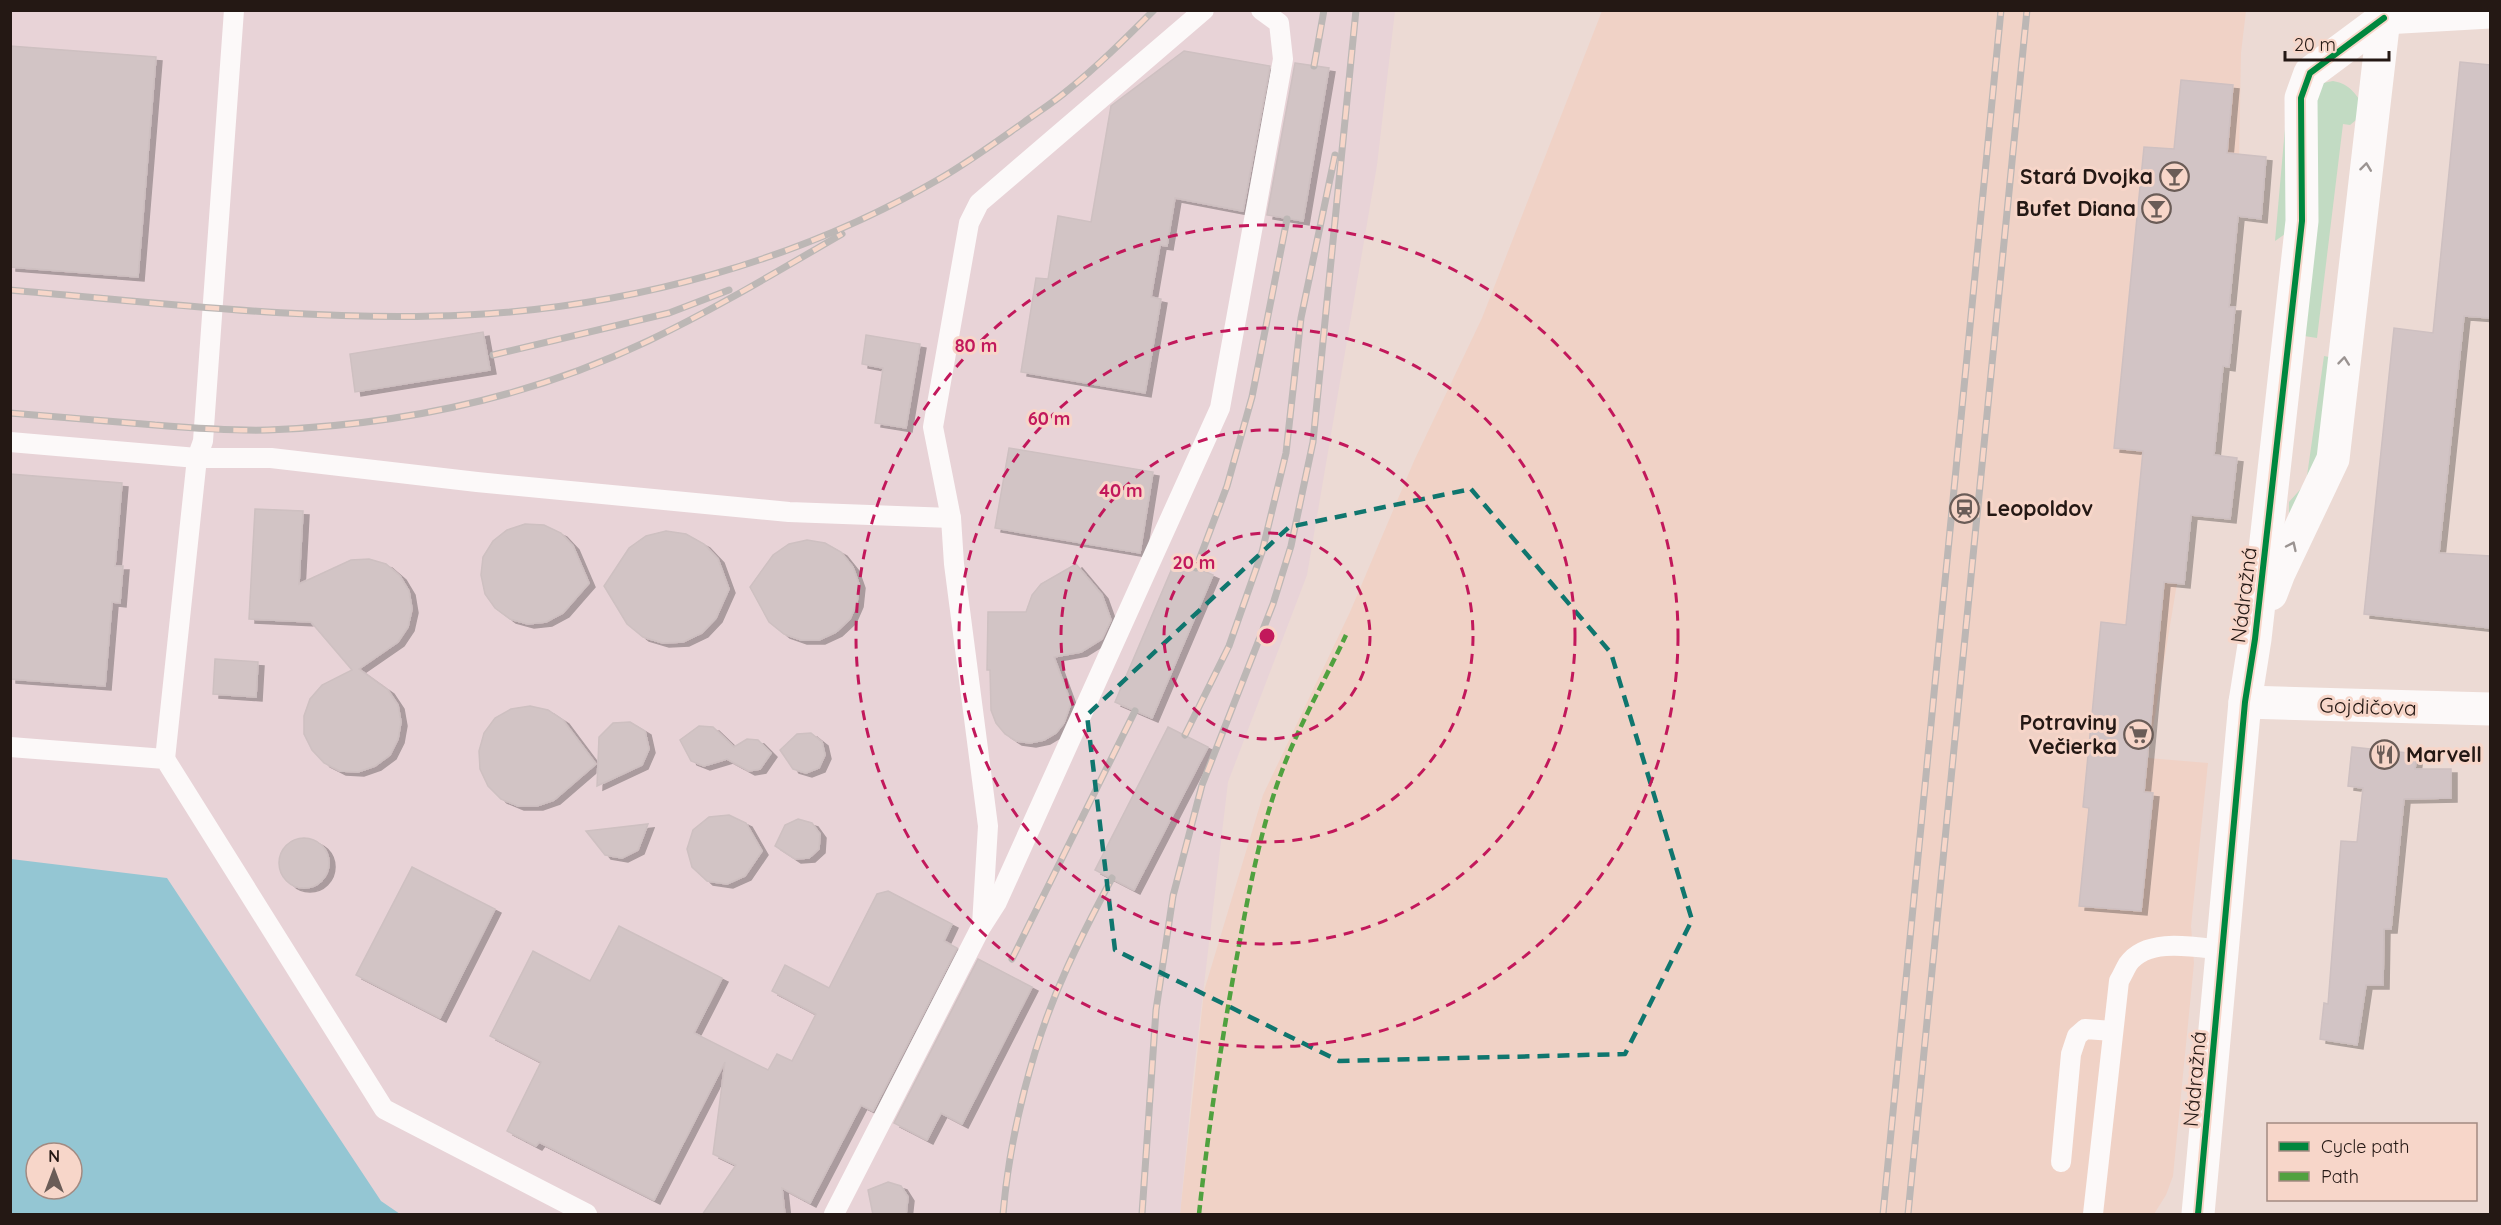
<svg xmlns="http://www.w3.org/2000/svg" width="2501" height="1225" viewBox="0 0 2501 1225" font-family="Quicksand,sans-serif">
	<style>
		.built { fill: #f0d2c6 }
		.industrial { fill: #e8d3d7; fill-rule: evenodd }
		.green { fill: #c2dbc3 }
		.water { fill: #94c6d3; fill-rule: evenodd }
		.building { fill: #d2c4c5; stroke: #cec0c1; stroke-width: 1.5; filter: url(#shadow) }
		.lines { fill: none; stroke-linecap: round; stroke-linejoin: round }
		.lane { stroke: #fcf9f9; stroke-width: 20 }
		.street { stroke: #fcf9f9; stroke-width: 33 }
		.rail-casing { stroke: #bcb7b5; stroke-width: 7 }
		.rail { stroke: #f7d6c9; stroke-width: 4.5; stroke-dasharray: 14; stroke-linecap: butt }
		.quiet { stroke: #50a13f; stroke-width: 4.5; stroke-dasharray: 9 4.5; stroke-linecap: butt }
		.cycleway-casing { stroke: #f7d6c9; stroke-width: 10 }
		.cycleway { stroke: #00873e; stroke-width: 6 }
		.oneway { stroke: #9b9492 }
		.marked { fill: none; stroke: #0f766e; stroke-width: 4.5; stroke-dasharray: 12 8; stroke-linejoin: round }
		.ring { fill: none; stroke: #c2185b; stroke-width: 3; stroke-dasharray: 10 8 }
		.labels { text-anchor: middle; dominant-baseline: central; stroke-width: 6; stroke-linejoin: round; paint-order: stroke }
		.poi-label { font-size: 21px; font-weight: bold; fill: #241814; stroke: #f7d6c9; text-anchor: end }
		.street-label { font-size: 21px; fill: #241814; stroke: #f7d6c9 }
		.centre { fill: #c2185b; stroke: #f7d6c9; stroke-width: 3 }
		.ring-label { font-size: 18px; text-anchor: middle; font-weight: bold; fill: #c2185b; stroke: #f7d6c9; stroke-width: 6; stroke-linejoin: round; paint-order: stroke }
	</style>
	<defs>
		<filter id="shadow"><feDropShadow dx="6" dy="4" stdDeviation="0" flood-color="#0004"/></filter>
	</defs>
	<rect width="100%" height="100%" fill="#ecdad4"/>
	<!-- built -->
	<polygon class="built" points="1602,11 2246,11 2241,53 2238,216 2148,758 2208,763 2191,926 2194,963 2173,1176 2166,1195 2154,1214 1180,1214 1204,991 1263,795 1350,612 1414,461 1482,318"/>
	<!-- industrial -->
	<path class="industrial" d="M10,11H1395L1377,165L1307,575L1228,782L1193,1078L1180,1214H11ZM36,1153H72V1189H36Z"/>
	<!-- green -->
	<g class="green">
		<path d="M2333,81C2351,84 2357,96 2367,111L2350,125L2343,124L2317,338L2304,336L2311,109L2323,83Z"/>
		<polygon points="2286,117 2294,228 2275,241"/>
		<polygon points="2324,356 2334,358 2330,412 2308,488 2289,519 2289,502 2306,483"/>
	</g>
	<!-- water -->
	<path class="water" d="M11,859L167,878L381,1201L400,1214H11ZM36,1153H72V1189H36Z"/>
	<!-- building -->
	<g class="building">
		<polygon points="10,46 156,57 138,277 10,267"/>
		<polygon points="1184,51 1270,66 1243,211 1175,198 1167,246 1160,245 1151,297 1161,299 1145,393 1021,372 1036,278 1048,279 1058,216 1091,222 1111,106"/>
		<polygon points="2460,62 2490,65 2490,318 2464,316 2439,553 2490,556 2490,628 2364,614 2394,328 2433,333"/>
		<polygon points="1295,63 1329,68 1303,221 1267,215"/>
		<polygon points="2181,80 2233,85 2227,153 2266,157 2261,219 2238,216 2229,307 2235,307 2229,367 2223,366 2214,455 2237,458 2230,519 2191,515 2184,584 2164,582 2144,792 2153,793 2141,911 2079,906 2089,808 2083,807 2101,622 2126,625 2143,451 2114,448 2144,147 2174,149"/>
		<polygon points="483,332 490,370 355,392 350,354"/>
		<polygon points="866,335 920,344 906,428 875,423 883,368 862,364"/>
		<polygon points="1009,448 1153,472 1140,553 995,528"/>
		<polygon points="10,474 122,483 115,566 123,566 120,603 112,602 105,686 10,679"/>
		<polygon points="255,509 303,511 299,584 351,560 369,559 386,564 400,576 409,591 412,609 408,627 398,642 359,669 388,690 398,705 401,722 398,739 390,755 375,766 358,772 340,771 324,763 312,750 304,734 304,716 310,699 322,685 352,670 311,622 249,619"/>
		<polygon points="525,524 544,525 561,533 573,546 589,583 563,613 546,622 528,624 510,619 495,608 485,594 481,575 483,557 493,541 507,530"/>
		<polygon points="666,531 686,534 704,544 718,559 729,589 716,618 702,633 683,642 663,643 643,637 627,624 604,586 629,548 646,536"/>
		<polygon points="807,540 825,543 841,552 853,567 859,584 857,603 850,619 836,632 819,640 801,640 784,634 769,622 750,587 773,555 789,544"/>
		<polygon points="1176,559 1213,575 1152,718 1115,702"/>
		<polygon points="1076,564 1102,595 1111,620 1102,639 1081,652 1054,657 1071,703 1064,723 1056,733 1044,740 1030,743 1016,741 1005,734 996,723 991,710 990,670 987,670 988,612 1026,612 1032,595 1041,584"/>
		<polygon points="215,659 258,662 256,697 213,694"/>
		<polygon points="530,706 548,710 563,720 596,764 554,800 537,806 518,806 501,799 488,786 480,769 479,751 484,733 495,718 511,709"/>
		<polygon points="630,722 645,731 649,749 642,765 597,786 599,737 613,723"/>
		<polygon points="699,726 713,727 734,747 747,739 758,740 771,753 760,769 749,771 727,759 704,766 691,761 680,740"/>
		<polygon points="1168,727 1208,747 1134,890 1095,870"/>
		<polygon points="811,733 822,742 825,755 819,768 806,773 793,769 780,750 797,734"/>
		<polygon points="2352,747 2417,754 2415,769 2451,769 2451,798 2404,799 2391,929 2384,929 2383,985 2366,985 2357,1045 2320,1039 2324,1003 2328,1004 2341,841 2357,842 2363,788 2348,786"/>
		<polygon points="729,815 746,823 762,851 745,876 727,884 707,881 692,867 687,849 693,830 709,817"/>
		<polygon points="798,819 812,823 820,834 819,849 809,858 795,859 775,846 785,825"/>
		<polygon points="648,824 638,850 622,858 605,855 586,831"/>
		<circle cx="304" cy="863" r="25"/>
		<polygon points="412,867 495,909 440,1018 356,975"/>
		<polygon points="888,891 952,924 944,941 957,948 873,1111 861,1105 810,1203 782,1188 785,1215 702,1215 736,1165 713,1154 725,1062 654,1200 539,1142 536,1146 507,1131 541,1062 490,1036 533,951 590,981 619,926 722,978 694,1033 768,1070 777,1054 792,1061 816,1014 772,991 785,965 829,988 877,894"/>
		<polygon points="978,959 1032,987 962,1124 941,1113 927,1140 894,1123"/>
		<polygon points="888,1182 901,1186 908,1197 906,1215 873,1215 868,1190"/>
	</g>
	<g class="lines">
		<!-- lane -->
		<g class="lane">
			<polyline points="10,442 197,458 271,458 477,482 789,512 951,518"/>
			<polyline points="10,747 165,759 384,1109 587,1214"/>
			<polyline points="165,759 197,458 203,441 234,10"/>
			<polyline points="982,925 988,826 954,564 951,518 933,427 969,223 979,203 1204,10"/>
			<polyline points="2061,1162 2071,1054 2077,1036 2085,1029 2113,1031"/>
			<polyline points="834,1214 981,927 997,902 1220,408 1283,59 1279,23 1261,10"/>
			<path d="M2093,1214L2119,981C2122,976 2125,969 2128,964C2147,937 2194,947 2222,950"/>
		</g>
		<!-- street -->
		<g class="street">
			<polyline points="2384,18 2490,12"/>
			<polyline points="2271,594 2279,573 2333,459 2384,18"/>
			<polyline points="2245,702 2490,709"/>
			<polyline points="2198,1214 2245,702 2255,639 2302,221 2301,98 2310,73 2384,18"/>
		</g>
		<defs>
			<g id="rail">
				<polyline points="1314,66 1324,10"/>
				<path d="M10,290C162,303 314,322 466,315C630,307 799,261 941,178C970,161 996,142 1023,123C1038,112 1054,102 1068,90C1098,66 1126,38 1154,10"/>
				<polyline points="493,355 669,313 729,290"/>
				<path d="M10,413C59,417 107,421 155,425C192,428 230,431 268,430C400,425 529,398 648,341C715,309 778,271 842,234"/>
				<polyline points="1196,568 1227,486 1252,397 1287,219"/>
				<polyline points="1185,735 1229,646 1262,552 1286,453 1301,318 1335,155"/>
				<polyline points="1012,959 1135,711"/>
				<path d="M1003,1214C1010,1133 1033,1042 1067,968C1081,937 1096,908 1112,878"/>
				<polyline points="1142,1214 1156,1010 1173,896 1202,785 1273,604 1291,546 1313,442 1356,10"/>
				<polyline points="1883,1214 2001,10"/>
				<polyline points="1908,1214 2027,10"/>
			</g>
		</defs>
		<!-- rail casing -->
		<use href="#rail" class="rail-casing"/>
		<!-- rail -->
		<use href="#rail" class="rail"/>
		<!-- quiet -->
		<path class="quiet" d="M1199,1214C1209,1123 1223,1030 1240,940C1251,880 1263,819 1285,763C1302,720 1326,678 1346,635"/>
		<defs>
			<polyline id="cycleway" points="2198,1214 2245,702 2255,639 2302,221 2301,98 2310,73 2384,18"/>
		</defs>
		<!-- cycleway casing -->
		<use href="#cycleway" class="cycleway-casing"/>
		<!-- cycleway -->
		<use href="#cycleway" class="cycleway"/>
	</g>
	<!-- one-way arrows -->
	<defs><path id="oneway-chevron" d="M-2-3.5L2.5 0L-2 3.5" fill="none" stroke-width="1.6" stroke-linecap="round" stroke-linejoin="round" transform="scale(1.5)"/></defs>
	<g class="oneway">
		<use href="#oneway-chevron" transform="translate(2366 167) rotate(-83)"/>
		<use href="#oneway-chevron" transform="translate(2344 361) rotate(-84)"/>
		<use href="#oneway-chevron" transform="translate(2292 546) rotate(-65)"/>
	</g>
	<!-- marked area -->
	<path class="marked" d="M1471,489L1611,653L1692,920L1625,1054L1339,1061L1115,950L1087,715L1289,527Z"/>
	<!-- distance rings -->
	<g class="ring">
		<circle cx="1267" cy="636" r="103"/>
		<circle cx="1267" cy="636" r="206"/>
		<circle cx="1267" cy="636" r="308"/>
		<circle cx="1267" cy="636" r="411"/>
	</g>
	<!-- icons -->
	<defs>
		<symbol id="bar-ring" viewBox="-11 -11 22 22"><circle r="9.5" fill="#f7d6c9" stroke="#6a5c57" stroke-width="1.5"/><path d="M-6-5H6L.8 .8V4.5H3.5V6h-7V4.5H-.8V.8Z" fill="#6a5c57"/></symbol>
		<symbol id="station-ring" viewBox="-11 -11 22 22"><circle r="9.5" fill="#f7d6c9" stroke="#6a5c57" stroke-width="1.5"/><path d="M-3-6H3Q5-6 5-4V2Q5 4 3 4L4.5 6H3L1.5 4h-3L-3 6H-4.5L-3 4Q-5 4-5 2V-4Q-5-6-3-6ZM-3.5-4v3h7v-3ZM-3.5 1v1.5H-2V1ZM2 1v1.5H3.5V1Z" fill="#6a5c57"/></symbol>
		<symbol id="supermarket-ring" viewBox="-11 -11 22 22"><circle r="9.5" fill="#f7d6c9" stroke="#6a5c57" stroke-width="1.5"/><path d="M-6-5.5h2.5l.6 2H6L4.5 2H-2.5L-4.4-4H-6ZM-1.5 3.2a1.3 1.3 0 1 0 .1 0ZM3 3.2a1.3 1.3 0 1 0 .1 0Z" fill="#6a5c57"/></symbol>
		<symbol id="restaurant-ring" viewBox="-11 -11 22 22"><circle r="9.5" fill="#f7d6c9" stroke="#6a5c57" stroke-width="1.5"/><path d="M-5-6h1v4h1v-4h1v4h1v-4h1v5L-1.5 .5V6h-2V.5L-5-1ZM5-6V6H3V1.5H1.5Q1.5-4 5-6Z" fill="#6a5c57"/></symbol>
	</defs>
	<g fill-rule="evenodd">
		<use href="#bar-ring" x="2158" y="160" width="33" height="33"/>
		<use href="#bar-ring" x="2140" y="192" width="33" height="33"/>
		<use href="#station-ring" x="1948" y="492" width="33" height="33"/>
		<use href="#supermarket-ring" x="2122" y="718" width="33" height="33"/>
		<use href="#restaurant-ring" x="2368" y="738" width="33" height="33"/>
	</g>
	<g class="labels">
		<!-- poi labels -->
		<g class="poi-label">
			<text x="2153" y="176">Stará Dvojka</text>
			<text x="2136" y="208">Bufet Diana</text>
			<text x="1986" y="508" text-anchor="start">Leopoldov</text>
			<text x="2117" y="722">Potraviny<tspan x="2117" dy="24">Večierka</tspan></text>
			<text x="2406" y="754" text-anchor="start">Marvell</text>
		</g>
		<!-- street labels -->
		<g class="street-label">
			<text transform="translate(2243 595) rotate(-83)">Nádražná</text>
			<text transform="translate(2368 706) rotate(2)">Gojdičova</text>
			<text transform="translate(2194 1079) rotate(-85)">Nádražná</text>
		</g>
	</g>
	<circle cx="1267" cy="636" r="9" class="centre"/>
	<g class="ring-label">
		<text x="976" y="352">80 m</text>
		<text x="1049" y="425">60 m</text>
		<text x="1121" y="497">40 m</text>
		<text x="1194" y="569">20 m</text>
	</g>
	<!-- border -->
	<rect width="2501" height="1225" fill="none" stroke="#241814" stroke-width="24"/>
	<!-- legend -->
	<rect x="2267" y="1123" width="210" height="78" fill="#f7d6c9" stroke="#a38a81" stroke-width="1.5"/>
	<rect x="2279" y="1142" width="30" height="9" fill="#00873e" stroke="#a38a81" stroke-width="1.5"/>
	<text x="2321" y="1153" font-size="18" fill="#241814">Cycle path</text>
	<rect x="2279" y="1172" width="30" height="9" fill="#50a13f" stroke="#a38a81" stroke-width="1.5"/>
	<text x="2321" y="1183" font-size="18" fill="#241814">Path</text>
	<!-- north arrow -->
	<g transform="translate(54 1171)"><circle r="28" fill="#f7d6c9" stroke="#a38a81" stroke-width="1.5"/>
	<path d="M0-4.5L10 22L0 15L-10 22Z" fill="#6a5c57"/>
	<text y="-9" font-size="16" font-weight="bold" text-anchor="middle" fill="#241814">N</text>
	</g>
	<!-- scale -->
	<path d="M2285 51v9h104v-9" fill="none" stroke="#241814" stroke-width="3"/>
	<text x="2294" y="51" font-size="18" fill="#241814" stroke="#f7d6c9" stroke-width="4.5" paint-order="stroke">20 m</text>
</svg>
